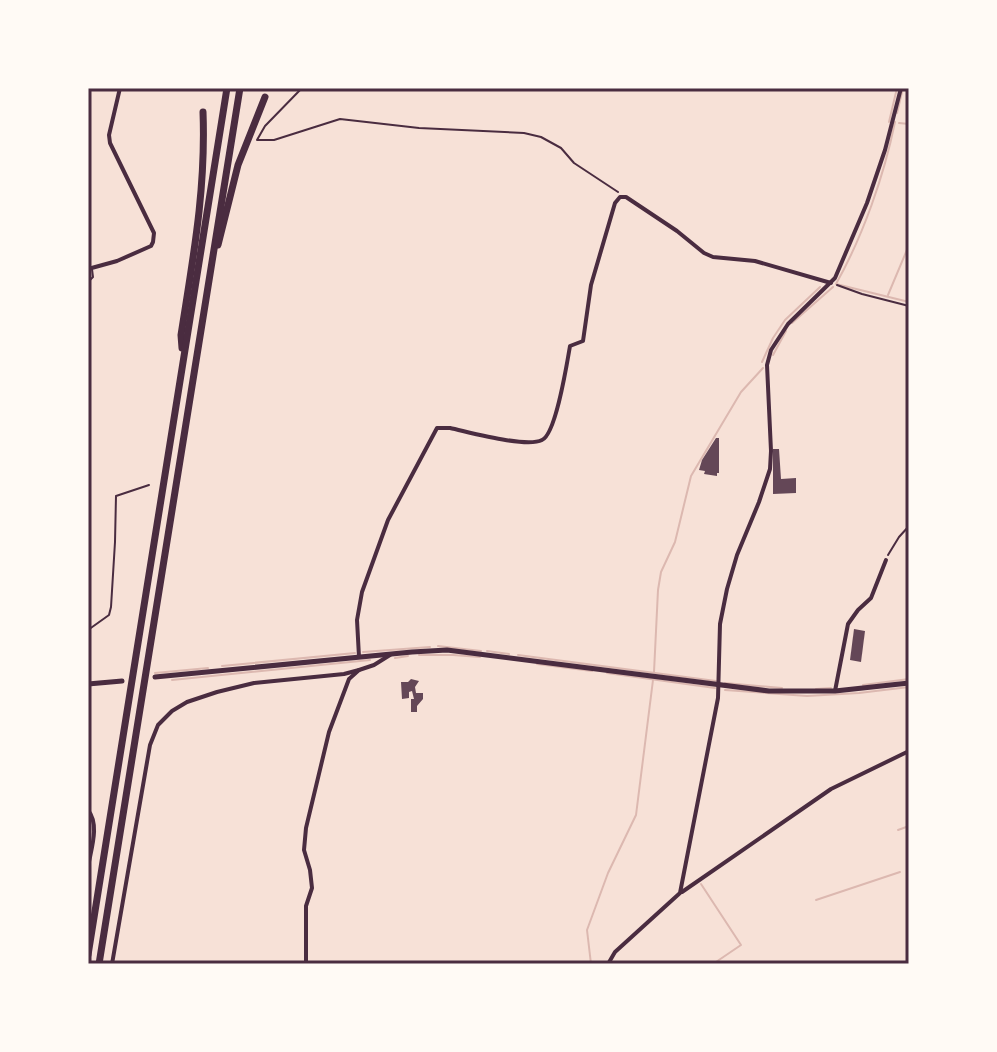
<svg xmlns="http://www.w3.org/2000/svg" width="997" height="1052" viewBox="0 0 997 1052" font-family="Arial,sans-serif">
	<style>
		.lines { fill: none; stroke-linecap: round; stroke-linejoin: round }
		.stream { stroke: #dcb8b0; stroke-width: 2 }
		.building { fill: #644757 }
		.path { stroke: #4a2c40; stroke-width: 2 }
		.service { stroke: #4a2c40; stroke-width: 2 }
		.minor { stroke: #4a2c40; stroke-width: 4 }
		.secondary { stroke: #4a2c40; stroke-width: 5 }
		.motorway { stroke: #4a2c40; stroke-width: 7 }
		.neatline { fill: none; stroke: #4a2c40; stroke-width: 3 }
	</style>
	<rect width="100%" height="100%" fill="#f7e1d7"/>
	<g class="lines">
		<!-- stream -->
		<g class="stream">
			<polyline points="897,113 903,88"/>
			<polyline points="889,122 897,88"/>
			<path d="M895,122C884,176 863,236 836,284L909,302"/>
			<polyline points="899,123 909,124"/>
			<polyline points="888,295 909,245"/>
			<polyline points="792,323 833,287"/>
			<polyline points="773,355 786,331"/>
			<polyline points="762,362 773,338 785,320 820,287"/>
			<polyline points="438,646 481,651"/>
			<polyline points="487,651 509,654"/>
			<polyline points="363,652 430,647"/>
			<polyline points="419,655 453,655 480,657"/>
			<polyline points="518,655 716,681"/>
			<polyline points="395,658 408,656"/>
			<polyline points="537,664 592,671"/>
			<polyline points="222,666 355,653"/>
			<polyline points="654,672 658,590 661,572 675,542 691,476 741,392 763,368"/>
			<polyline points="155,673 208,668"/>
			<polyline points="607,673 715,688"/>
			<polyline points="172,680 370,660"/>
			<polyline points="725,683 782,688"/>
			<polyline points="863,685 909,679"/>
			<polyline points="816,689 831,688"/>
			<polyline points="725,690 807,696 859,693 909,687"/>
			<polyline points="898,830 909,826"/>
			<polyline points="701,884 741,945 713,964"/>
			<polyline points="816,900 900,872"/>
			<polyline points="591,964 587,930 608,873 636,815 653,680"/>
		</g>
	</g>
	<!-- building -->
	<g class="building">
		<polygon points="716,438 719,438 719,473 717,473 717,476 704,474 705,471 699,470 702,460"/>
		<polygon points="773,449 779,449 781,479 796,478 796,493 773,494"/>
		<polygon points="854,629 865,631 861,662 850,660"/>
		<polygon points="411,679 419,681 415,687 416,693 423,693 423,699 417,706 417,712 411,712 411,699 414,699 412,691 409,692 409,698 402,699 401,682 408,682"/>
	</g>
	<g class="lines">
		<!-- path -->
		<g class="path">
			<polyline points="302,88 265,126 257,140 274,140 340,119 419,128 524,133 541,137 561,148 574,163 618,192"/>
			<polyline points="837,285 862,294 909,306"/>
			<polyline points="888,555 899,537 909,526"/>
			<polyline points="88,630 109,615 111,607 115,542 116,496 149,485"/>
		</g>
		<!-- service -->
		<polyline class="service" points="88,282 93,277 92,269"/>
		<!-- minor -->
		<g class="minor">
			<polyline points="88,269 117,261 151,246 153,242 154,233 110,143 109,135 120,88"/>
			<path d="M359,657L357,620L362,592L388,520L437,428H450C469,432 526,448 542,440C556,434 567,363 570,346L583,341L591,285L615,203L620,197H626L677,231L704,253L713,257L755,261L831,283"/>
			<polyline points="835,691 848,624 858,610 871,598 886,560"/>
			<path d="M88,810C100,825 91,849 88,867"/>
			<polyline points="682,892 831,789 909,751"/>
			<polyline points="112,964 150,745 158,725 172,711 187,702 217,692 254,683 344,674 359,670"/>
			<polyline points="306,964 306,906 312,888 310,870 304,850 306,828 329,732 349,679 359,670 374,665 390,655"/>
			<polyline points="608,964 615,952 680,893 718,698 720,624 727,589 737,555 759,502 770,469 771,451 767,365 771,350 788,324 835,278 867,203 885,150 901,88"/>
		</g>
		<!-- secondary -->
		<g class="secondary">
			<polyline points="155,677 412,652 447,650 769,691 835,691 909,683"/>
			<polyline points="88,684 122,681"/>
		</g>
		<!-- motorway -->
		<g class="motorway">
			<polyline points="218,245 238,165 265,97"/>
			<path d="M182,348L181,335C193,258 206,190 203,112"/>
			<polyline points="88,955 227,88"/>
			<polyline points="99,964 240,88"/>
		</g>
	</g>
	<!-- border -->
	<rect width="997" height="1052" fill="none" stroke="#fffaf5" stroke-width="180"/>
	<rect x="90" y="90" width="817" height="872" class="neatline"/>
</svg>
